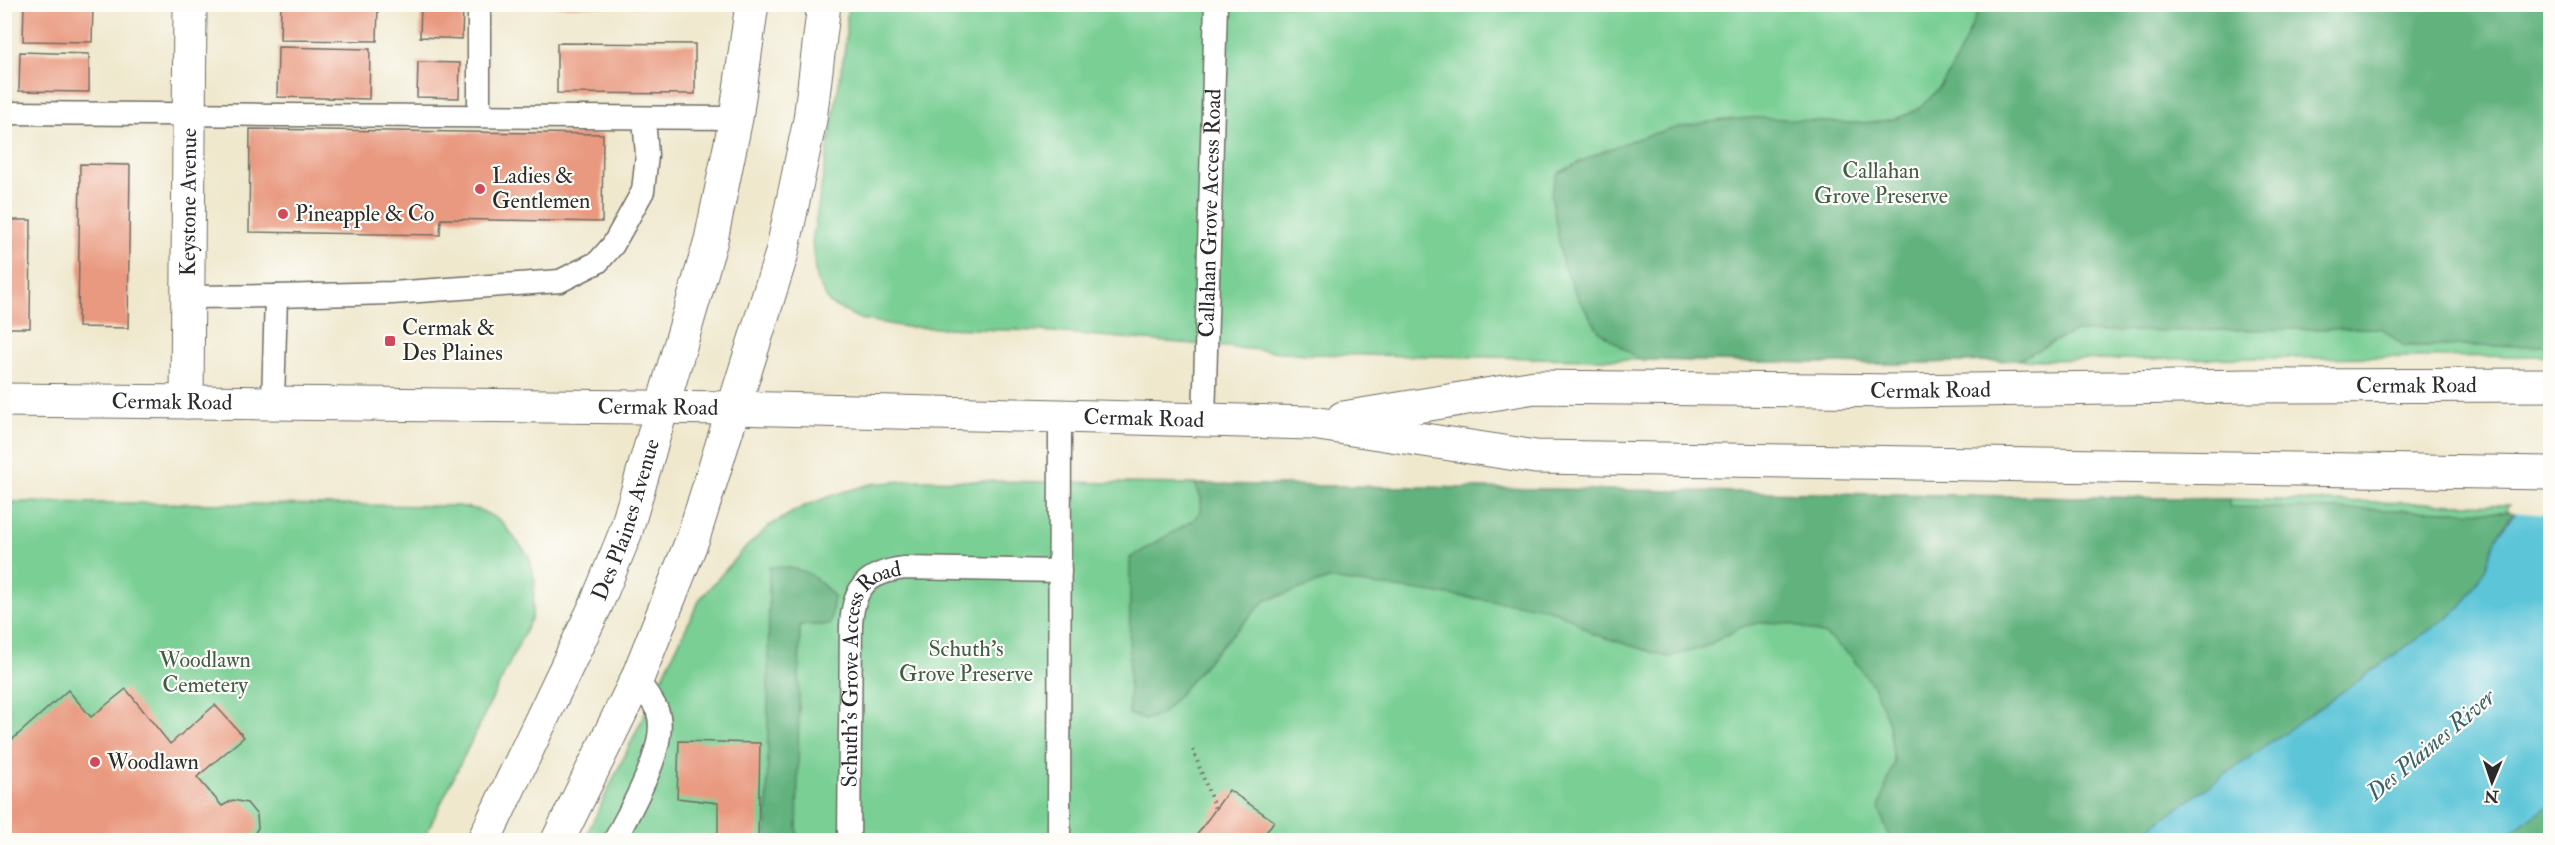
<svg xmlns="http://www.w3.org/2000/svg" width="2555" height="845" viewBox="0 0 2555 845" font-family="'IM FELL Double Pica',serif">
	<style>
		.green { fill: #79cf94; stroke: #527d60; stroke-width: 1.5 }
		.forest { fill: #62b27e; stroke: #466e54; stroke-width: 1.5 }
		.water { fill: #5cc5d8; stroke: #447882; stroke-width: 1.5 }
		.pier { fill: #efe8cd }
		.building { fill: #e9997f }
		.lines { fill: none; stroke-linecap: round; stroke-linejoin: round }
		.lane-casing { stroke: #706d64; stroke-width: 25 }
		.street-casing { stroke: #706d64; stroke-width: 35 }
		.secondary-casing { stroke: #706d64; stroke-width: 35 }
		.primary-casing { stroke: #706d64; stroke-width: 35 }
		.path { stroke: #706d64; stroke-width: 4; stroke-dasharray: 1.5 4.5; stroke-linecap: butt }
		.lane { stroke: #fff; stroke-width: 22 }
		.street { stroke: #fff; stroke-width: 33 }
		.secondary { stroke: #fff; stroke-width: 33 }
		.primary { stroke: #fff; stroke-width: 33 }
		.poi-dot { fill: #d1495b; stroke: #fdfcf7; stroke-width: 2 }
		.labels { text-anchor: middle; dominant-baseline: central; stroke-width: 4.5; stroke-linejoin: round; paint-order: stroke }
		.park-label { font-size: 22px; fill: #425c4a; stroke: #fdfcf7 }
		.poi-label { font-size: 22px; fill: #2b2b2b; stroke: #fdfcf7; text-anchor: start }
		.street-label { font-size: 22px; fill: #2b2b2b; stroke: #fdfcf7 }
		.water-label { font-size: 24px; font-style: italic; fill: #3c6168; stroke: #fdfcf7 }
	</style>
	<rect width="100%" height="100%" fill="#fdfcf7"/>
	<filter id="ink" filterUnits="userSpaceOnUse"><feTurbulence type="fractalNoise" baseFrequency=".0167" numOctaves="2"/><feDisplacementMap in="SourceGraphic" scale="12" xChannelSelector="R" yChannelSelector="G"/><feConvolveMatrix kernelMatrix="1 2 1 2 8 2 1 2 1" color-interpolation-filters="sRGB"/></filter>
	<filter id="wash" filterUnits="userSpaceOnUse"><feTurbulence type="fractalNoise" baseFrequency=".008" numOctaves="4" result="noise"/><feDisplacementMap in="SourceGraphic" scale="24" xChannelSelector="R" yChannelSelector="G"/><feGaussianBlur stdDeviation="1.35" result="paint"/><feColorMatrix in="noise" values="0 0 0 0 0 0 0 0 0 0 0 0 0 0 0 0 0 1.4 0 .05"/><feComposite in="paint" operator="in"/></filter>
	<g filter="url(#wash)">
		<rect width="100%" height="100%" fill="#efe8cd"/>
		<!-- green -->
		<g class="green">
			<polygon points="848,5 2550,5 2550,356 2018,360 1890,364 1306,354 1041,331 906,327 860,319 830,304 816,279 812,242 845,48"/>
			<polygon points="915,480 2229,499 2509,505 2505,512 2513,512 2133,840 584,840 700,599 743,550 769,526 802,507 836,494 871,484"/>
			<polygon points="5,502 459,506 480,510 500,520 529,556 535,581 532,617 423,840 5,840"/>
		</g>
		<!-- forest -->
		<g class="forest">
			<path d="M1981,5H2550V346H2404L2381,328L2073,332L2018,360L1890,364L1640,360L1599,331L1579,300L1563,265L1551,194L1557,174C1616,141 1683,121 1752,118C1797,116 1876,134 1914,111C1950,89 1964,40 1981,5Z"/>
			<polygon points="1195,484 2229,499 2229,507 2513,512 2496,538 2486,567 2462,607 2133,840 1890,840 1879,808 1894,762 1889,724 1874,687 1851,656 1825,635 1792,624 1764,622 1744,626 1702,648 1668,657 1593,634 1570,618 1546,608 1329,579 1265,601 1219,648 1162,714 1145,720 1129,714 1130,558 1192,521 1201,511 1201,498"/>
			<path d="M769,567C805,567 809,571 834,596L830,625H800L797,840H767Z"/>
			<polygon points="2550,804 2550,840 2500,840"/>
		</g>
		<!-- water -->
		<polygon class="water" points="2550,463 2550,804 2500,840 2133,840 2462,607 2486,567 2496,538"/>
		<!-- pier -->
		<polygon class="pier" points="2550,460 2550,515 2509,512 2548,462"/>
		<g id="blocks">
			<!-- building -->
			<g class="building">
				<polygon points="24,4 93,4 92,42 23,41"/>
				<polygon points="281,4 378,4 377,41 280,40"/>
				<polygon points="421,4 463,4 462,39 420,37"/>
				<rect x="554" y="4" width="137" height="3"/>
				<polygon points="557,43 695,44 695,94 557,93"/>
				<polygon points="278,47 370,49 369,99 277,97"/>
				<polygon points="20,52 89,54 89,92 19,91"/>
				<polygon points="418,62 460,63 459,98 417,97"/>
				<polygon points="250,129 603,134 602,222 441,219 440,235 249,232"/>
				<polygon points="80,164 130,165 128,328 78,327"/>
				<polygon points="4,220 31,220 30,328 4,328"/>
				<polygon points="126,689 170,744 215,705 244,737 197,777 222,806 233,800 247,803 257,815 258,828 250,840 4,840 4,747 68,690 91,717"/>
				<polygon points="679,741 760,743 758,840 682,840 682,835 718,836 718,803 677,798"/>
				<polygon points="1229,790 1274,821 1261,840 1193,840"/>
			</g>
		</g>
	</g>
	<g filter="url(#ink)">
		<use href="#blocks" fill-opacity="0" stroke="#706d64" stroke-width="1.5"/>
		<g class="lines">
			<defs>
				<g id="lane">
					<polyline points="4,113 736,118"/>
					<polyline points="479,116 479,4"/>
					<polyline points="187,297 276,296"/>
					<polyline points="273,403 276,296 392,293 560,281 598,262 613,245 643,191 647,155 644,118"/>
					<path id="s1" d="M1204,420L1216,4"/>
					<path d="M615,840C630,809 671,743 657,710C652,699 643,689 637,679"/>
					<path id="s2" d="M849,840L851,626C853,588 866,573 904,568L1060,571"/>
					<polyline points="1059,840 1060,416"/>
				</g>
				<g id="street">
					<path id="s3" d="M187,402L190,4"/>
				</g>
				<g id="secondary">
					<path id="s4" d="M484,840L596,605L625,534L711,240L736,118L752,4"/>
					<polyline points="558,840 637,679 693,538 782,253 810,120 824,4"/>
				</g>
				<g id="primary">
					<path id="s5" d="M4,400L733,408L1060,416L1312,423L1536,457L2550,473"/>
					<path id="s6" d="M1343,418L1535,387L1897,391L2251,386L2550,385"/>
				</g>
			</defs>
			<!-- lane casing -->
			<use href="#lane" class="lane-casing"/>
			<!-- street casing -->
			<use href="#street" class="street-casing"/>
			<!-- secondary casing -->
			<use href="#secondary" class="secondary-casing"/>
			<!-- primary casing -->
			<use href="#primary" class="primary-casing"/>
			<!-- path -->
			<polyline class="path" points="1193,750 1215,809"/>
			<!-- lane -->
			<use href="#lane" class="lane"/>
			<!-- street -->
			<use href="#street" class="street"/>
			<!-- secondary -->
			<use href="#secondary" class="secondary"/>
			<!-- primary -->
			<use href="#primary" class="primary"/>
		</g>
	</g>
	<!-- markers -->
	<g class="poi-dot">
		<circle cx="480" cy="189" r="6"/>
		<circle cx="283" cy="214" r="6"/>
		<rect x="384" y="335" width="12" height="12" rx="3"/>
		<circle cx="95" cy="762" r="6"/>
	</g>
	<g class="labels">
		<!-- park labels -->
		<g class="park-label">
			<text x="1881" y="171">Callahan<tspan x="1881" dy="25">Grove Preserve</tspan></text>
			<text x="966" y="649">Schuth's<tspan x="966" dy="25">Grove Preserve</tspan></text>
			<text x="205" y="660">Woodlawn<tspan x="205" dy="25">Cemetery</tspan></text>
		</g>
		<!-- poi labels -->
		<g class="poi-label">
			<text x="492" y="176">Ladies &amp;<tspan x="492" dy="25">Gentlemen</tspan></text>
			<text x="295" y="214">Pineapple &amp; Co</text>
			<text x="402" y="328">Cermak &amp;<tspan x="402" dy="25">Des Plaines</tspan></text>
			<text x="107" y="762">Woodlawn</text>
		</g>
		<!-- street labels -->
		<g class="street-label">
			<text stroke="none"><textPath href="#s3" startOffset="200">Keystone Avenue</textPath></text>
			<text stroke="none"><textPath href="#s1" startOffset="207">Callahan Grove Access Road</textPath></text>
			<text stroke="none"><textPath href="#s6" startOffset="1076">Cermak Road</textPath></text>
			<text stroke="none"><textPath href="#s6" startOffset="590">Cermak Road</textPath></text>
			<text stroke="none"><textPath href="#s5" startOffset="168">Cermak Road</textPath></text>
			<text stroke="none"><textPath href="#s5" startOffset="654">Cermak Road</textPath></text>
			<text stroke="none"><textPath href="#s5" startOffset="1140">Cermak Road</textPath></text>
			<text stroke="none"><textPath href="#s4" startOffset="351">Des Plaines Avenue</textPath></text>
			<text stroke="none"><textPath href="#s2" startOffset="176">Schuth's Grove Access Road</textPath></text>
		</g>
		<!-- water labels -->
		<g class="water-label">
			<text transform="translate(2431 745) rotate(-40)">Des Plaines River</text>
		</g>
	</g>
	<!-- margin -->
	<rect width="2555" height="845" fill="none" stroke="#fdfcf7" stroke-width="24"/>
	<!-- north arrow -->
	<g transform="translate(2492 782) rotate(182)" stroke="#fdfcf7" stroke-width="4.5" paint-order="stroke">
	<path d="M0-4.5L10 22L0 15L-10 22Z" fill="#2b2b2b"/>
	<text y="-9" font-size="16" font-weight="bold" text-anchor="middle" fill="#2b2b2b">N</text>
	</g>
</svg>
